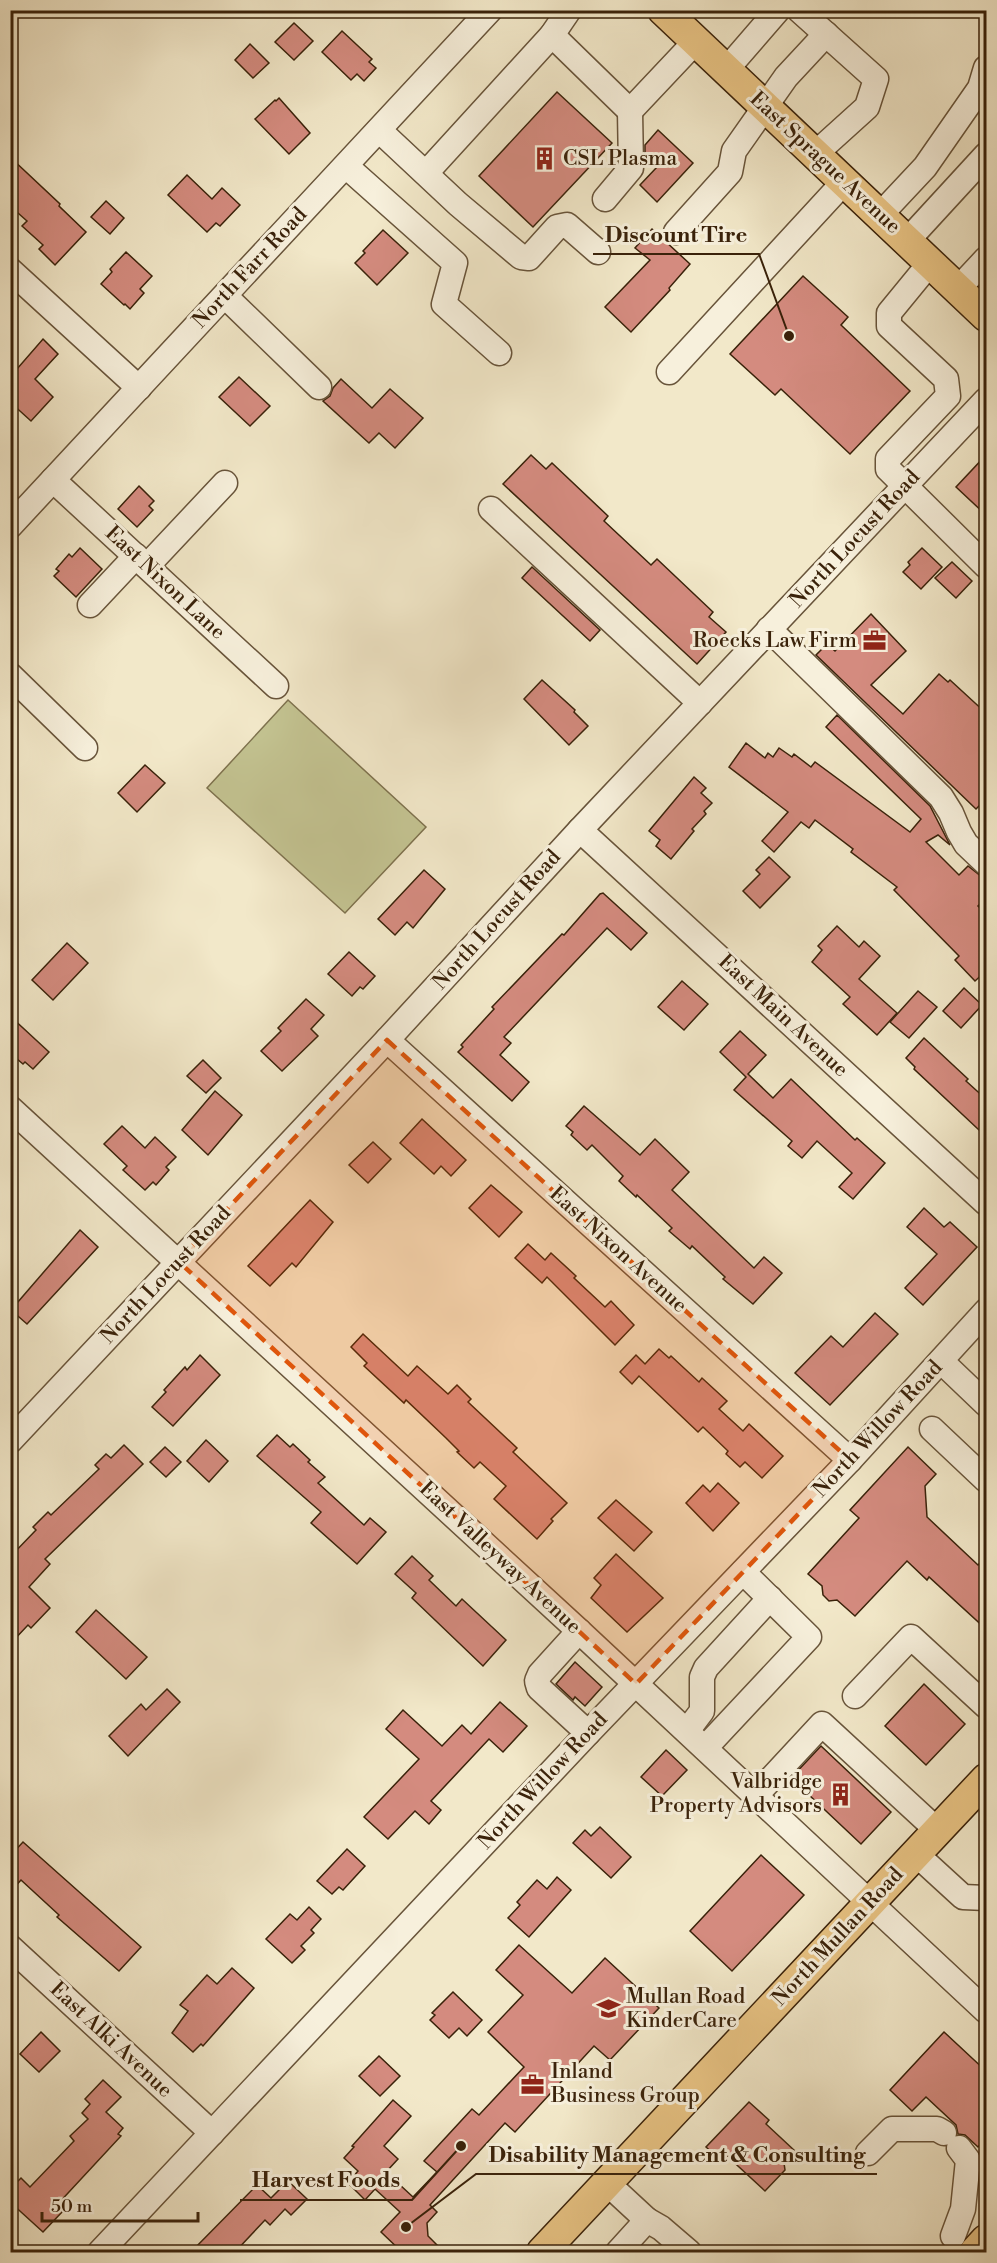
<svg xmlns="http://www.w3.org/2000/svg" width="997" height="2263" viewBox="0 0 997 2263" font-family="'Libre Bodoni',serif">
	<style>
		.green { fill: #c3c391; stroke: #7e724e; stroke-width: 1.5 }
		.building { fill: #d48b7f; stroke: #3a220a; stroke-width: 1.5 }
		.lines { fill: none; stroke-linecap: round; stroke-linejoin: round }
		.minor-casing { stroke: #68543a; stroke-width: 27 }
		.major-casing { stroke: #3a220a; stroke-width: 33 }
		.minor { stroke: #f7f0dc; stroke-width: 24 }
		.major { stroke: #e9c484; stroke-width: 30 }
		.marked { fill: #df560c; fill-opacity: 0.2; stroke: #df560c; stroke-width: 4.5; stroke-dasharray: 12 8; stroke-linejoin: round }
		.labels { text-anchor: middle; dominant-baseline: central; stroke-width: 6; stroke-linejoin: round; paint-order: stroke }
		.poi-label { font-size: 21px; fill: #3a220a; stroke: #f7f0dc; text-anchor: start }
		.street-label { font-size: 21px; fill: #3a220a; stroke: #f7f0dc }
		.leader { fill: none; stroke: #3a220a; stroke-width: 2 }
		.callout-dot { fill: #3a220a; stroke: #f7f0dc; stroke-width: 2 }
		.callout-label { font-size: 22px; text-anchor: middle; font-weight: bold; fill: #3a220a; stroke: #f7f0dc; stroke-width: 6; stroke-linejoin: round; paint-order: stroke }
	</style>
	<rect width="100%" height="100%" fill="#f2e8c9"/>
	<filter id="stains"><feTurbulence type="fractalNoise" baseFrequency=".00333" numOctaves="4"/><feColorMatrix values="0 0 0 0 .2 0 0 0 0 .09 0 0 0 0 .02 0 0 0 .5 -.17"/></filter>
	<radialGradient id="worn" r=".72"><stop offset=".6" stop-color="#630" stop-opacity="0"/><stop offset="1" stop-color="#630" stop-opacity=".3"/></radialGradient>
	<!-- green -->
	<polygon class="green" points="288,700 426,827 345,913 207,788"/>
	<!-- building -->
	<g class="building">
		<polygon points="294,23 313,41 294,60 275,42"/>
		<polygon points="342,31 372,59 369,62 376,68 364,81 357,74 351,80 322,52"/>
		<polygon points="250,44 269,63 253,78 235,60"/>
		<polygon points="557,92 612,143 533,227 479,176"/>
		<polygon points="279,98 310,133 289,154 255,119 275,100 276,101"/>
		<polygon points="658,130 693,163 657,202 640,185 657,167 645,156 645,145"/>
		<polygon points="10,157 60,204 59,206 86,232 55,265 39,249 43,245 22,226 27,221 10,206"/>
		<polygon points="187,175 212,199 222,188 240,205 220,226 216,223 207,232 168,195"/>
		<polygon points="106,201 124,218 110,234 91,217"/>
		<polygon points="652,229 690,264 669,288 670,290 631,332 605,307 650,260 635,248"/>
		<polygon points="383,230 408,253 377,285 355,263 365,253 363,251"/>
		<polygon points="126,252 152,276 140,289 144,293 130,309 125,304 124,305 101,284 112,272 110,269"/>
		<polygon points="803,276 848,317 841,325 910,391 850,454 781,389 775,395 730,354"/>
		<polygon points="43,339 58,354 35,379 53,397 31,421 10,402 10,377"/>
		<polygon points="239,377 270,406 250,426 219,397"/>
		<polygon points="341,379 372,408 390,389 423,418 395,448 379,433 369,443 323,401 330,396 333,388"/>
		<polygon points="987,454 987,516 956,487"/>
		<polygon points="531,455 546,469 552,463 608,516 604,521 651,565 657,559 713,612 709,617 726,632 697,664 503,484"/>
		<polygon points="139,486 154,501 149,506 153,510 137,527 118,509"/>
		<polygon points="80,548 102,569 76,597 54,576 59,571 56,569 69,554 72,557"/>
		<polygon points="922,548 942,567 921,589 903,572 910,565 908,562"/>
		<polygon points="952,562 972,581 956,598 935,578"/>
		<polygon points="532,567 600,630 590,641 522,578"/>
		<polygon points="871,614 906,651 871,685 903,714 939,674 948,682 950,680 987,714 987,798 976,809 816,655 827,644 835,651"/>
		<polygon points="542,680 575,710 574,712 588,726 569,745 524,699"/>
		<polygon points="837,715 930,806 950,845 938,835 926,842 959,875 968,866 987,881 987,897 978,906 982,910 980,912 987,919 987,970 975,981 955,960 959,956 894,890 897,887 851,852 853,849 815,820 809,828 801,822 774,852 762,841 788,812 729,767 746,743 765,758 768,753 773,757 779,748 792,757 794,754 811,767 815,762 910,832 921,819 826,727"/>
		<polygon points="145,765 165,783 137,812 118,793"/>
		<polygon points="694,777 706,788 701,793 712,803 704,811 706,814 692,829 694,831 671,859 656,846 660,840 649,831"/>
		<polygon points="769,857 790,877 760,908 743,891 760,874 756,870"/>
		<polygon points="424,870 445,889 413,928 407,922 395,935 378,919"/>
		<polygon points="603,893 647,933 631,950 607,928 504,1037 511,1043 500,1055 529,1082 512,1101 458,1052 463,1047 461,1045 494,1009 492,1007 562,934 564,935 600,894"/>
		<polygon points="837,926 859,947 864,941 880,956 859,979 897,1013 877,1035 843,1004 850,997 812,962 822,950 818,946"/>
		<polygon points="67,943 88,963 53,1000 32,980"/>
		<polygon points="349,952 375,976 363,989 360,987 352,996 328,974"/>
		<polygon points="682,981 708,1004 684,1030 658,1007"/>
		<polygon points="964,988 982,1005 961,1028 943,1011"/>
		<polygon points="918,991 937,1007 909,1038 890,1022"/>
		<polygon points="306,999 324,1015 311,1029 318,1036 282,1071 261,1051 281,1031 278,1028"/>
		<polygon points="10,1016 49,1052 33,1069 25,1062 23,1064 10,1053"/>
		<polygon points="740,1031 766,1055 748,1074 773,1098 791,1079 855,1140 857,1138 885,1163 853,1199 839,1187 852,1173 817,1141 802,1158 788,1146 792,1141 734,1090 746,1077 720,1052"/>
		<polygon points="924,1038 968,1079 966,1081 987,1100 987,1121 979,1130 914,1069 915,1067 906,1058"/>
		<polygon points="203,1060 221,1078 206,1093 187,1076"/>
		<polygon points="215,1091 242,1115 208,1155 182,1130"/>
		<polygon points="584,1106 640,1155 655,1139 689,1172 672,1190 754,1268 764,1257 782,1273 753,1304 723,1279 725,1277 692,1246 690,1249 669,1231 672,1228 637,1195 636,1197 619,1181 623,1176 592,1145 587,1150 571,1135 573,1132 566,1126"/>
		<polygon points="422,1119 466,1160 451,1176 441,1166 434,1174 400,1143"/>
		<polygon points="122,1126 145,1148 155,1137 176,1157 166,1167 169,1170 156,1185 153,1182 145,1190 123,1170 127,1166 104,1144"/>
		<polygon points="373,1142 391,1159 368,1183 349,1165"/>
		<polygon points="491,1185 522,1212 499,1237 469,1208"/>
		<polygon points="310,1200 333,1222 296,1267 292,1263 270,1286 248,1266"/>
		<polygon points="924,1208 944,1227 950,1222 977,1247 923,1305 905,1288 937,1254 907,1227"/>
		<polygon points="80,1230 98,1247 27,1324 11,1310"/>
		<polygon points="528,1244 545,1260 551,1253 576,1276 574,1278 605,1307 611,1301 634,1325 615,1345 547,1277 542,1283 515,1258"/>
		<polygon points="875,1313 898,1334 830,1405 795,1373 831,1336 843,1347"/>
		<polygon points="363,1334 408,1376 417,1366 448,1394 457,1385 471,1399 468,1402 517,1448 513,1452 567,1503 551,1519 553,1521 537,1539 494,1499 506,1486 480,1462 474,1468 457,1452 459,1451 446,1438 406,1400 404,1403 364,1366 367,1363 351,1347"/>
		<polygon points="659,1349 669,1358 671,1356 699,1382 702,1378 727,1401 719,1409 743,1431 749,1424 783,1456 762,1478 745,1462 740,1467 726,1454 728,1451 703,1427 698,1432 639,1376 632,1384 620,1372 636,1355 645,1364"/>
		<polygon points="200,1355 220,1375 173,1426 152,1407 166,1392 164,1390 185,1367 187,1370"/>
		<polygon points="277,1435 290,1447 293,1444 310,1460 308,1462 325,1477 318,1483 364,1525 370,1518 386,1532 357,1564 311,1523 321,1512 257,1456"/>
		<polygon points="206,1440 228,1461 209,1482 187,1461"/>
		<polygon points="124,1445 143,1464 45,1559 50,1564 29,1587 50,1608 31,1628 28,1625 10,1644 10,1557 36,1530 33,1527 48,1512 51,1515 99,1469 95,1465 106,1454 111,1458"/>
		<polygon points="165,1447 181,1462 166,1477 150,1462"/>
		<polygon points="908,1447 936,1474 925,1486 927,1517 978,1565 987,1556 987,1630 929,1577 927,1580 907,1561 855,1616 837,1600 829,1601 823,1595 822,1586 808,1574 859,1518 850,1510"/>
		<polygon points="718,1483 739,1503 713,1531 686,1503 703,1485 710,1492"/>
		<polygon points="616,1500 652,1532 634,1551 598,1518"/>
		<polygon points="616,1554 663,1598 627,1632 591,1598 601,1585 594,1578"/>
		<polygon points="412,1556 433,1576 429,1580 456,1606 462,1599 506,1640 483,1666 412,1598 416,1593 395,1574"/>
		<polygon points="96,1610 147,1657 126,1679 76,1632"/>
		<polygon points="575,1662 602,1687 585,1706 575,1697 573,1700 556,1684"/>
		<polygon points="924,1684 965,1724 926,1765 885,1726"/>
		<polygon points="167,1689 180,1702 128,1756 109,1736 141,1704 146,1710"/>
		<polygon points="500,1702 527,1726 503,1752 489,1739 431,1801 441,1810 429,1824 415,1811 388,1839 364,1817 419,1759 386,1729 403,1710 442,1746 462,1725 471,1734"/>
		<polygon points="821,1746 891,1812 861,1844 791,1778"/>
		<polygon points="666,1750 687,1770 662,1796 641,1777"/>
		<polygon points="600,1827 631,1857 611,1878 573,1843 585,1830 591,1836"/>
		<polygon points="23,1842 141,1947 119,1971 57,1917 59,1915 21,1880 10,1892 10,1856"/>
		<polygon points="347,1849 365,1866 343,1890 339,1887 332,1894 317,1881"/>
		<polygon points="761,1855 804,1895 732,1971 690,1931"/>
		<polygon points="557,1877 571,1890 529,1937 508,1918 520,1905 517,1902 537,1880 547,1889"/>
		<polygon points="309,1907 321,1919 311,1930 314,1933 301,1946 305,1950 292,1963 266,1939 290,1914 297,1920"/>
		<polygon points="519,1945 572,1993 605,1958 659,2008 610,2060 594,2046 515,2132 505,2123 430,2205 437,2212 427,2223 428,2236 445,2253 403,2253 381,2232 400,2212 375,2189 365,2200 348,2183 358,2171 344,2158 354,2147 352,2146 393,2100 411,2116 384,2146 398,2159 386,2172 413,2197 437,2172 424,2161 472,2109 479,2115 524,2067 488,2032 523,1995 496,1970"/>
		<polygon points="232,1968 254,1988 203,2046 201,2044 193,2052 172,2033 188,2011 180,2005 207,1975 217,1984"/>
		<polygon points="453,1992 482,2020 467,2036 459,2028 449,2038 430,2020 435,2015 432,2013"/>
		<polygon points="41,2032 60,2051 39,2072 20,2054"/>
		<polygon points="944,2032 987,2072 987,2137 978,2147 965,2135 958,2134 956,2125 926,2097 912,2111 890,2090"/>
		<polygon points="379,2056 400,2076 380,2096 359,2076"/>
		<polygon points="103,2080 121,2097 106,2112 123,2128 118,2134 121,2136 56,2206 62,2212 43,2232 10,2202 10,2189 21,2178 30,2187 74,2141 70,2136 88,2119 82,2113 90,2104 85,2099"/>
		<polygon points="749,2102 769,2120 766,2124 795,2151 784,2163 785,2170 765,2191 726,2155 715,2155 706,2147"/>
		<polygon points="288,2181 307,2199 291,2215 285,2209 270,2225 265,2220 234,2253 190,2253 257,2185 271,2198"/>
	</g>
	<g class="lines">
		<defs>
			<g id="minor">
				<polyline points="799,10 876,79 867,107 815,154"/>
				<polyline points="552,35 569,10"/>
				<polyline points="726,70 778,10"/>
				<polyline points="379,130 458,204 521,257 529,258 557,227 567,225 598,252"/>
				<polyline points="346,166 455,263 444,304 499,353"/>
				<polyline points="426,173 552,35 630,111 696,41"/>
				<polyline points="605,199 631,168 630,111"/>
				<polyline points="880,215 925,167 980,88 986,68"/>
				<polyline points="676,232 730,172 734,151 786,77 826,34"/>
				<polyline points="907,241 986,155"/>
				<polyline points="930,263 889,313 889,326 946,379 948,396 888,459 888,469 986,566"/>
				<polyline points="10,270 139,388"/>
				<polyline points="958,289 986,259"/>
				<polyline points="225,296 319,387"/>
				<polyline points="669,372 844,182"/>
				<polyline points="53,480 276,686"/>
				<polyline points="491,509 700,703"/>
				<polyline points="10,526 490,10"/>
				<polyline points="147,566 225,483"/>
				<polyline points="90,605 136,556"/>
				<polyline points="769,629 941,797 951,813 959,832 966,844 986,863"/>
				<polyline points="10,675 85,748"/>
				<polyline points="580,830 986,1203"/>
				<polyline points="387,1040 850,1460"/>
				<polyline points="10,1108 579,1631 986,2011"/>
				<polyline points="941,1361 986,1404"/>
				<polyline points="932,1429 986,1480"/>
				<polyline points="10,1441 387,1040 580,830 986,400"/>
				<polyline points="579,1631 540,1674 537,1681 539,1688 588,1733"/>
				<polyline points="855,1696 911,1637 986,1706"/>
				<polyline points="687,1731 702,1711 702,1677 706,1668 770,1598"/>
				<polyline points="705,1748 809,1637 743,1572"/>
				<polyline points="756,1795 822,1724 938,1831"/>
				<polyline points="916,1854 963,1897 986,1898"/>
				<polyline points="10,1947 212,2133"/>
				<polyline points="868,2153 892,2129 937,2129 944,2133"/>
				<polyline points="607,2183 647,2220 618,2252"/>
				<polyline points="647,2220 661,2228 689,2252"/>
				<polyline points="953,2236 963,2209 968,2160 959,2148"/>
				<polyline points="100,2252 588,1733 850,1460 986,1311"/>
			</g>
			<g id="major">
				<polyline points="663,10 986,316"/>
				<polyline points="542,2252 986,1779"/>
				<polyline points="975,2252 986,2240"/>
			</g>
		</defs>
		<!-- minor casing -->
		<use href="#minor" class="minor-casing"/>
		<!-- major casing -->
		<use href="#major" class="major-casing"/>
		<!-- minor -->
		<use href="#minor" class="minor"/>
		<!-- major -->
		<use href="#major" class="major"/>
	</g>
	<!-- marked area -->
	<path class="marked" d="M387,1040L850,1460L636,1684L178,1261Z"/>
	<!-- icons -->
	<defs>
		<symbol id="building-bare" viewBox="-9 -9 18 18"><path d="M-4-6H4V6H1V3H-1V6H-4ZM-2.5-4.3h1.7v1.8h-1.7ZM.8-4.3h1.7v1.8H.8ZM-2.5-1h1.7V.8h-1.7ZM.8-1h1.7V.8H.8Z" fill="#8f2418" stroke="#f7f0dc" stroke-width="2.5" paint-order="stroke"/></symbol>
		<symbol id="office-bare" viewBox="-9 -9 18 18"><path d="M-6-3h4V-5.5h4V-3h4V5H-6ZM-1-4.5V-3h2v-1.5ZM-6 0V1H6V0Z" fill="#8f2418" stroke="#f7f0dc" stroke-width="2.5" paint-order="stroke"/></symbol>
		<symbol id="school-bare" viewBox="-9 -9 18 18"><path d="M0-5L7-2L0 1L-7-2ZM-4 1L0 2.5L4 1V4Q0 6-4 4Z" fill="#8f2418" stroke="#f7f0dc" stroke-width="2.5" paint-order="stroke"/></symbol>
	</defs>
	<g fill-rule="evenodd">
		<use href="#building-bare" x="528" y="142" width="33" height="33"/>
		<use href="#office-bare" x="858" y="624" width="33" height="33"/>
		<use href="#building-bare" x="824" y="1778" width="33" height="33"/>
		<use href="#school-bare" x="592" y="1992" width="33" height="33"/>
		<use href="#office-bare" x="516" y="2068" width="33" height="33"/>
	</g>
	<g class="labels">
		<!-- poi labels -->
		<g class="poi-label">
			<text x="563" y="159">CSL Plasma</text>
			<text x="857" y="641" text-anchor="end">Roecks Law Firm</text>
			<text x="822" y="1782" text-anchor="end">Valbridge<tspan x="822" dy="24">Property Advisors</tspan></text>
			<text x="626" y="1997">Mullan Road<tspan x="626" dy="24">KinderCare</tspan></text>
			<text x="551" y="2072">Inland<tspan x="551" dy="24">Business Group</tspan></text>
		</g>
		<!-- street labels -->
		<g class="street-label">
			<text transform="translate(825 163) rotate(43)">East Sprague Avenue</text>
			<text transform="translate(250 268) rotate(-47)">North Farr Road</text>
			<text transform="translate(855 539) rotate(-47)">North Locust Road</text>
			<text transform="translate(165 583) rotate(43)">East Nixon Lane</text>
			<text transform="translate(497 920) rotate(-48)">North Locust Road</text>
			<text transform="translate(783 1016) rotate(43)">East Main Avenue</text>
			<text transform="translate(618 1250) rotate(42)">East Nixon Avenue</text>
			<text transform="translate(166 1275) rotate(-47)">North Locust Road</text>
			<text transform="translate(878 1429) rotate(-47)">North Willow Road</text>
			<text transform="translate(500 1558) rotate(43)">East Valleyway Avenue</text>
			<text transform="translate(543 1781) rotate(-47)">North Willow Road</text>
			<text transform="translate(838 1937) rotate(-47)">North Mullan Road</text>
			<text transform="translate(111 2040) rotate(43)">East Alki Avenue</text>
		</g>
	</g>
	<!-- callouts -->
	<path class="leader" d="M789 336L759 254H593M406 2227L476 2174H877M461 2146L412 2200H240"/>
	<g class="callout-dot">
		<circle cx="789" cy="336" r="6"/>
		<circle cx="406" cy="2227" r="6"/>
		<circle cx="461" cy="2146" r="6"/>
	</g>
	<g class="callout-label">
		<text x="676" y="242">Discount Tire</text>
		<text x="677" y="2162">Disability Management &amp; Consulting</text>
		<text x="326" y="2187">Harvest Foods</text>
	</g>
	<!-- margin -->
	<rect width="997" height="2263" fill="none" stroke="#f2e8c9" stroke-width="36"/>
	<rect x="12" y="12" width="973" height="2239" fill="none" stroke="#3a220a" stroke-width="3"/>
	<rect x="18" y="18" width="961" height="2227" fill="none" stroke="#3a220a" stroke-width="1.5"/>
	<!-- scale -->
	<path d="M42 2212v9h156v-9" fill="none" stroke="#3a220a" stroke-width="3"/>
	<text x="51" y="2212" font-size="18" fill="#3a220a" stroke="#f7f0dc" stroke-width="4.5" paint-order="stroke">50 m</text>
	<rect width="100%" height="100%" filter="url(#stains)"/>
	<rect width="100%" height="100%" fill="url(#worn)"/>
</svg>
